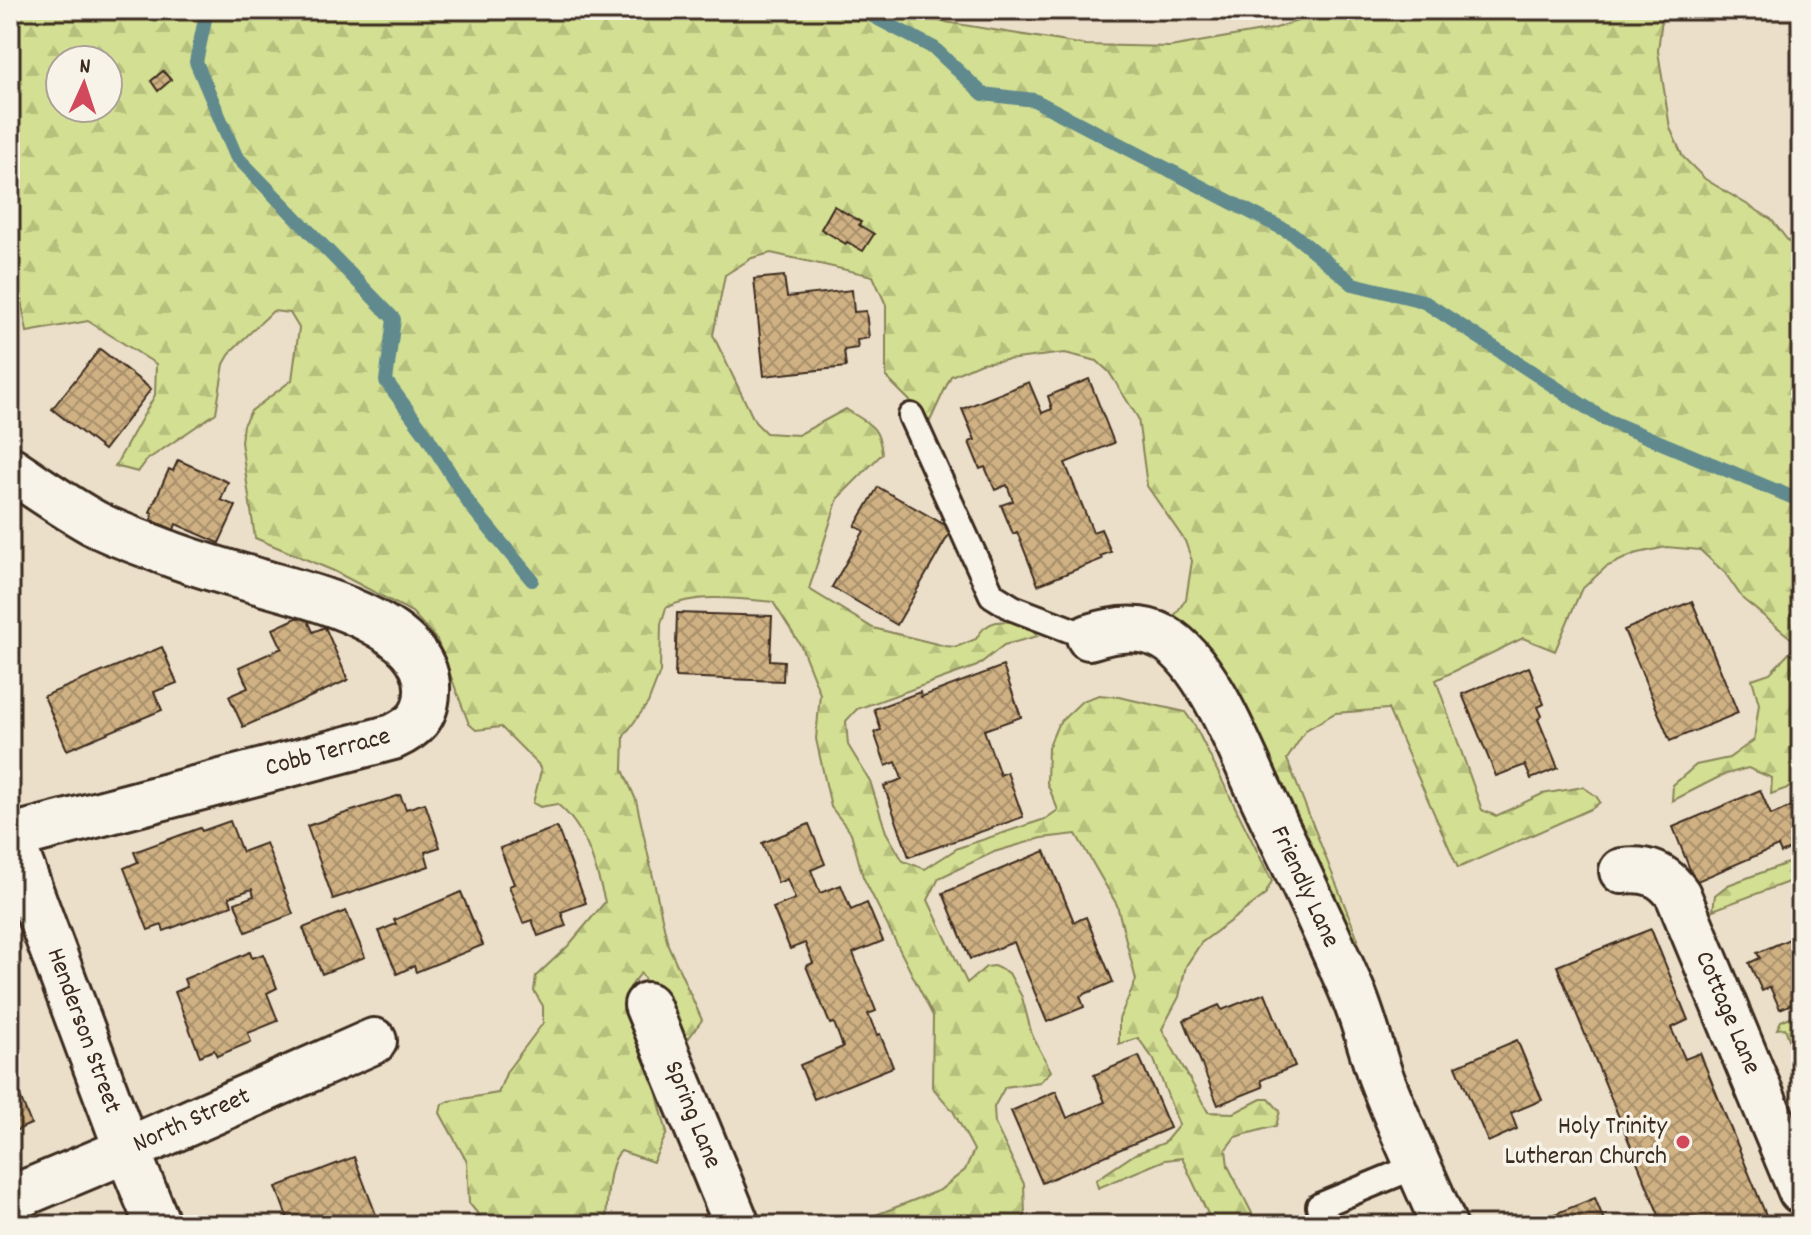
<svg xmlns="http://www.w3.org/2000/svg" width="1811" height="1235" viewBox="0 0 1811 1235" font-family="Dekko,sans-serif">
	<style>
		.forest { fill: url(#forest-firs); stroke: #878458; stroke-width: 2; fill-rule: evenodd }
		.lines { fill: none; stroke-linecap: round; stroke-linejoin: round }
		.stream { stroke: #618a8e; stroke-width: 14 }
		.building { fill: url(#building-cross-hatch); stroke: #3b2a1e; stroke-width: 2 }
		.service-casing { stroke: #3b2a1e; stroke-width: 30 }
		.minor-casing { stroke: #3b2a1e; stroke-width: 50 }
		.service { stroke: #f7f3e8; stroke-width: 24 }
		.minor { stroke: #f7f3e8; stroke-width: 44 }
		.poi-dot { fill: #d1495b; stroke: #f7f3e8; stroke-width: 3 }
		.labels { text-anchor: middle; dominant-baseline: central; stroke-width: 7; stroke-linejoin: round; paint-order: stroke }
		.street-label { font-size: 26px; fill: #3b2a1e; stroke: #f7f3e8 }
		.poi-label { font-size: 26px; fill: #3b2a1e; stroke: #f7f3e8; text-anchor: end }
	</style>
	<defs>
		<pattern id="forest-firs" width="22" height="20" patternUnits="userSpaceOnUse" patternTransform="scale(2)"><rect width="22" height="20" fill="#d3df92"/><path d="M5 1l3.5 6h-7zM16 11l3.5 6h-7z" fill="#b6c07d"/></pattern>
		<pattern id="building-cross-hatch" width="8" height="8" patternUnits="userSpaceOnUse" patternTransform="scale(2)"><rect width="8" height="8" fill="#cfb183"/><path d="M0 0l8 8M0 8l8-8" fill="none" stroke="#a9906b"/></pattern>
	</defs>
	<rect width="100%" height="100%" fill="#ebdfca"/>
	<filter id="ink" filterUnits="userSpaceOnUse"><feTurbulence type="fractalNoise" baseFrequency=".0125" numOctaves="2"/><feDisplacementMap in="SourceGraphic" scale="16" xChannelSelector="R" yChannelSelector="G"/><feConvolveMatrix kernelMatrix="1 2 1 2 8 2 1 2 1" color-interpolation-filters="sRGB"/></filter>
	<g filter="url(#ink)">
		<!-- forest -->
		<g class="forest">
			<path d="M10,10H873L1085,45L1170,47L1273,29L1331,10H1663L1658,51L1670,128L1683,157L1705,179L1771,219L1789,242L1801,250V783L1771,794L1772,778L1748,768L1723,775L1672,801L1673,785L1696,765L1729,758L1754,740L1759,704L1752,679L1770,673L1798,644L1743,599L1725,573L1700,550L1666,547L1634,554L1606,567L1581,590L1555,651L1523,638L1436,680L1482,810L1496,816L1542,794L1583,787L1596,796L1600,802L1593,808L1458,868L1388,709L1335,713L1306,730L1287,759L1358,939L1357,945L1345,949L1234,696L1175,615L1186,599L1192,561L1185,541L1147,486L1138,418L1109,372L1097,361L1065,353L981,363L951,376L930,421L886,377V305L873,276L771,253L752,258L725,275L713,335L755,422L766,433L798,435L846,409C869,424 879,425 882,454L838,498L809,589L873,628L945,646L956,647L976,639C988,616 1005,621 1027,624L1038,636L1004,645L977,666L857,709L846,721L848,745L870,781L886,832L903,861L925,869L958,848L1045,819L1058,810L1047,783L1048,748L1058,724L1082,701L1099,695L1119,697L1185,712L1195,726L1272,881L1265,895L1201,943L1186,966L1179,997L1162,1029L1208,1112L1234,1113L1261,1099H1269L1280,1111L1276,1126L1235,1137L1226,1149L1228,1166L1258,1225H1213L1182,1158L1165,1160L1098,1188L1096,1180L1135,1154L1164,1143L1179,1125L1154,1060L1138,1038L1119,1044V1019L1136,980L1117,905L1076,834L1042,838L994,852L939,878L928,900L967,983L986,967L994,966L1009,973L1022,997L1032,1035L1051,1071L1040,1082L1005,1087L994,1107L995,1124L1024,1184L1025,1215L1019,1225H850L940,1190L965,1170L974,1150L953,1111L932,1087L933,1016L863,877L851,833L831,807L816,739L820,694L801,646L773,602C742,599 694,592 666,608L661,624L660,672L648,703L624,736L623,770L636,800L668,945L702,1020L683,1046L641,973L630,987L629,1022L646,1052L667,1133L653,1162L621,1151C607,1163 607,1206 606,1225H487L469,1203L467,1162L440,1113L442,1104L450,1101L498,1093L507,1071L543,1023V1006L534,991L536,976L568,946L605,902C596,867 586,827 557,804L540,807L533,803L541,771L538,764L501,727L476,730L469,724L437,640L412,612L334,571L255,538L241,442L243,425L251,411L292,380L299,328L290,313L273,311L232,350L224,364L216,413L147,460L138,472L115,466L155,395L156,364L88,321L27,332L14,260L10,257ZM60,60H108V108H60Z"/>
			<polygon points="1801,858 1801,880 1791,881 1713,910 1715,895 1728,885"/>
			<polygon points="1801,1012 1801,1042 1790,1042 1785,1028 1777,1029 1781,1021"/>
		</g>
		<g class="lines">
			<!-- stream -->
			<g class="stream">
				<polyline points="207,10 196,62 236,156 394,319 386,381 427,436 470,505 532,580"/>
				<polyline points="861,10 934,48 983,94 1034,100 1293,234 1353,284 1423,301 1604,419 1801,501"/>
			</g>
		</g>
		<!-- building -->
		<g class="building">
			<polygon points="163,71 171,80 158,91 151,81"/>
			<polygon points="834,206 861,222 859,225 874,234 863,251 847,242 846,244 821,229"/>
			<polygon points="784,276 787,297 852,290 854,312 866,311 869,338 857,340 858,348 844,350 846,367 764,376 754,279"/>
			<polygon points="100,349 151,389 104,450 52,409"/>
			<polygon points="1089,379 1114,443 1065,463 1093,532 1101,529 1111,552 1100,556 1102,559 1038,585 1017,532 1013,534 1001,505 1013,501 1007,485 995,490 985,467 980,469 969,442 975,440 962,409 1029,382 1042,413 1052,409 1048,396"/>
			<polygon points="178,460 228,482 221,500 236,506 219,543 176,524 174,530 151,520 153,513 150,512 169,469 173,471"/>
			<polygon points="878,487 952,529 897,625 832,587 864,531 855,526"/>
			<polygon points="1692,601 1738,713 1670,741 1624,630"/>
			<polygon points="677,613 772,616 770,660 784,661 783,681 675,677"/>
			<polygon points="305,614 313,632 325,627 348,680 243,727 229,696 248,688 239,667 282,648 273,629"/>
			<polygon points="162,647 177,683 154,692 162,710 67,750 44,696"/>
			<polygon points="1003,666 1021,717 984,730 1000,775 1007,772 1023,817 909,857 884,786 902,779 896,762 886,766 874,732 881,730 874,709 920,692 921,697"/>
			<polygon points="1529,667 1544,704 1538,707 1542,716 1538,719 1558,768 1531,779 1525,765 1496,776 1462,694"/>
			<polygon points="1760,790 1771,815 1799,803 1801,807 1801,844 1781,853 1778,846 1695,882 1673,827"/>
			<polygon points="400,795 406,809 425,803 440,847 425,852 429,866 333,899 307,826"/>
			<polygon points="230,821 242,852 266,843 293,914 246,932 235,903 254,896 252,889 229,897 232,905 164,931 162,925 148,930 124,868 138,862 134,852 200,828 202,831"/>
			<polygon points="809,824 825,864 811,870 820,893 841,885 851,910 867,903 883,941 853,953 876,1011 868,1014 877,1035 880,1034 893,1067 814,1099 800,1065 843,1047 834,1023 830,1024 806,966 813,963 805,943 790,949 773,908 795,899 787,879 778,883 762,843"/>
			<polygon points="557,827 586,903 561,912 566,926 538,936 532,920 523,923 509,886 514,884 500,848"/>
			<polygon points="1045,851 1074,922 1086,917 1113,982 1080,996 1084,1007 1047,1022 1014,942 970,959 943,893"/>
			<polygon points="461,892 483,945 416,972 414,966 397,974 379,931 396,924 394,920"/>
			<polygon points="346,911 365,957 322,974 303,928"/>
			<polygon points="1651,929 1688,1020 1671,1028 1685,1059 1700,1053 1770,1225 1663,1225 1557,966"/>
			<polygon points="1801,934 1801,1000 1780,1009 1770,987 1762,991 1749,963 1760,958 1757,953"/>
			<polygon points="250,952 252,958 263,954 277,988 267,993 278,1021 248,1033 251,1042 217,1056 214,1050 200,1056 175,992 187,987 184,979"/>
			<polygon points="1265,993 1295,1066 1261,1080 1263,1087 1218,1105 1184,1020 1219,1005 1222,1010"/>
			<polygon points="1517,1040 1542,1100 1511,1113 1517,1129 1488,1142 1456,1066"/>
			<polygon points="1139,1056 1170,1128 1042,1183 1011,1111 1056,1091 1067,1118 1105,1102 1094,1075"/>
			<polygon points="10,1072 31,1124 10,1133"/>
			<polygon points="354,1157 380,1225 290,1225 276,1187"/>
			<polygon points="1595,1198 1606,1225 1527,1225"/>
		</g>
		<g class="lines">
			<defs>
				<g id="service">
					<polyline points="911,416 992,595 1013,608 1089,637"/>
					<polyline points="1327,1225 1319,1206 1419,1165"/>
				</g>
				<g id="minor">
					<path d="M10,469C39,488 68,509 98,525C116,534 136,541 155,548C187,561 221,571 254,580C304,595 431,622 427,692C426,717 414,727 393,737L11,837"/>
					<path d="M1089,637C1113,629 1142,625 1165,638C1208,663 1241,752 1262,796C1292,860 1323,924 1351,989C1363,1016 1370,1046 1380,1075C1399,1126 1423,1175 1444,1225"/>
					<polyline points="10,836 127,1150 158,1225"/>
					<path d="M1622,871C1647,868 1664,874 1678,895L1801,1191"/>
					<polyline points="647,1005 737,1225"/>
					<polyline points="10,1199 127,1150 374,1041"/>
				</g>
			</defs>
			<!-- service casing -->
			<use href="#service" class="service-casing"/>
			<!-- minor casing -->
			<use href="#minor" class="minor-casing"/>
			<!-- service -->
			<use href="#service" class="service"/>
			<!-- minor -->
			<use href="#minor" class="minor"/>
		</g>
	</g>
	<!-- markers -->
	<circle class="poi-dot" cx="1683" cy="1142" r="8"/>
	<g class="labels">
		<!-- street labels -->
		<g class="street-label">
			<text transform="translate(328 753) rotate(-15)">Cobb Terrace</text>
			<text transform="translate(1304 887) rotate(65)">Friendly Lane</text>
			<text transform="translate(1727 1013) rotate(67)">Cottage Lane</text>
			<text transform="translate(83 1031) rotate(70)">Henderson Street</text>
			<text transform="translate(692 1115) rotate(68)">Spring Lane</text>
			<text transform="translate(192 1121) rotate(-24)">North Street</text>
		</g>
		<!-- poi labels -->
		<g class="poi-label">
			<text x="1667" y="1127">Holy Trinity<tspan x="1667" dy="30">Lutheran Church</tspan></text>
		</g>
	</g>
	<!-- margin -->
	<rect width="1811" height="1235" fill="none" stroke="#f7f3e8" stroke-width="40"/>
	<rect x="20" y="20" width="1771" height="1195" fill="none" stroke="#3b2a1e" stroke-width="3" filter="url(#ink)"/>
	<!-- north arrow -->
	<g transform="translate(84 84) rotate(3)"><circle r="38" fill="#f7f3e8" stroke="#aca397" stroke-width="2"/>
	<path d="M0-6L14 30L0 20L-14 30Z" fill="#d1495b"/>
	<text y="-12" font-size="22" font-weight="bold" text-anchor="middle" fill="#3b2a1e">N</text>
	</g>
</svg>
